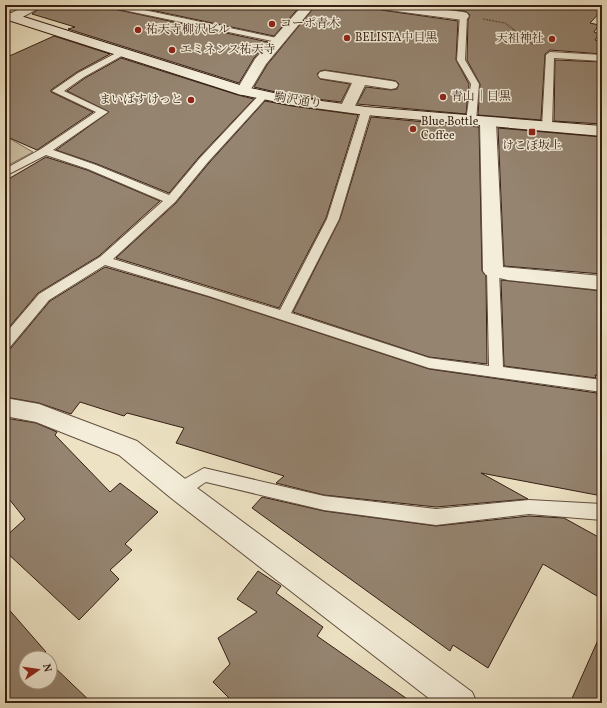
<svg xmlns="http://www.w3.org/2000/svg" width="607" height="708" viewBox="0 0 607 708" font-family="Vollkorn,'Noto Serif JP',serif">
	<style>
		.green { fill: #cec2a6; stroke: #82705d }
		.building { fill: #958470; stroke: #351e14 }
		.lines { fill: none; stroke-linecap: round; stroke-linejoin: round }
		.lane-casing { stroke: #634f40; stroke-width: 2 }
		.street-casing { stroke: #634f40; stroke-width: 2 }
		.secondary-casing { stroke: #351e14; stroke-width: 2 }
		.path { stroke: #351e14; stroke-width: 1.5; stroke-dasharray: 0.5 1; stroke-linecap: butt }
		.lane { fill: #f3edd9; fill-rule: evenodd }
		.street { fill: #f3edd9; fill-rule: evenodd }
		.secondary { fill: #f3edd9; fill-rule: evenodd }
		.poi-dot { fill: #8f2418; stroke: #f3edd9; stroke-width: 1.5 }
		.labels { text-anchor: middle; dominant-baseline: central; stroke-width: 3; stroke-linejoin: round; paint-order: stroke }
		.far-poi-label { font-size: 12px; fill: #351e14; stroke: #f3edd9; text-anchor: start }
		.far-street-label { font-size: 12px; fill: #351e14; stroke: #f3edd9 }
	</style>
	<rect width="100%" height="100%" fill="#ede3c4"/>
	<filter id="stains"><feTurbulence type="fractalNoise" baseFrequency=".005" numOctaves="4"/><feColorMatrix values="0 0 0 0 .2 0 0 0 0 .09 0 0 0 0 .02 0 0 0 .5 -.17"/></filter>
	<radialGradient id="worn" r=".72"><stop offset=".6" stop-color="#630" stop-opacity="0"/><stop offset="1" stop-color="#630" stop-opacity=".3"/></radialGradient>
	<!-- green -->
	<polygon class="green" points="5,136 33,152 5,167"/>
	<!-- building -->
	<g class="building">
		<polygon points="44,5 104,5 109,8 268,42 254,58 239,83 68,29 75,27 32,14"/>
		<polygon points="127,5 301,5 274,36"/>
		<polygon points="316,5 374,5 381,10 458,21 456,60 469,84 466,114 357,104 366,87 391,90 397,89 399,84 396,81 391,80 325,70 320,71 317,74 320,79 350,84 341,102 292,96 254,87 267,65"/>
		<polygon points="419,5 602,5 602,10 590,23 599,25 594,32 599,34 595,40 602,42 602,54 550,50 545,54 541,120 478,115 480,84 467,60 468,20 470,15 467,12 463,11"/>
		<polygon points="54,36 110,54 77,72 51,90 51,92 93,112 37,150 5,136 5,58"/>
		<polygon points="121,58 238,95 254,99 199,157 169,193 97,164 56,150 109,112 67,91 85,78"/>
		<polygon points="555,60 602,62 602,124 554,121"/>
		<polygon points="265,101 292,106 358,115 326,218 279,308 116,258 176,203 209,163"/>
		<polygon points="371,117 479,127 482,271 486,276 487,364 429,357 293,312 340,219"/>
		<polygon points="498,128 602,137 602,274 504,266"/>
		<polygon points="46,157 87,170 160,201 99,256 38,293 5,332 5,181"/>
		<polygon points="105,267 209,297 429,369 597,393 602,470 602,496 481,473 528,499 436,507 324,495 276,483 284,476 176,443 184,428 127,413 124,416 80,402 71,414 39,403 5,397 5,349 11,348 50,301"/>
		<polygon points="501,280 602,291 602,376 595,375 596,378 504,366"/>
		<polygon points="5,418 36,423 57,432 55,435 110,492 120,483 158,512 125,544 132,550 110,570 119,579 79,620 5,551 5,537 25,519 5,494"/>
		<polygon points="262,497 324,511 436,526 529,516 564,518 602,539 602,599 543,564 488,668 453,645 450,651 252,508"/>
		<polygon points="258,571 281,586 276,593 323,627 317,636 413,703 234,703 213,682 230,664 218,638 257,612 237,599"/>
		<polygon points="5,605 46,652 42,655 45,658 26,658 26,682 50,682 50,663 92,703 5,703"/>
		<polygon points="602,631 602,703 570,703"/>
	</g>
	<g class="lines">
		<defs>
			<g id="lane">
				<polygon points="105,5 120,5 277,38 281,40 277,42 109,7"/>
				<polygon points="460,14 466,14 467,16 465,60 479,84 476,121 471,124 466,121 471,84 457,60"/>
				<polygon points="120,51 126,51 127,53 84,77 64,91 108,112 53,150 96,165 169,195 200,158 260,94 263,93 268,96 208,162 175,202 113,259 280,310 327,219 361,111 363,109 369,109 371,111 339,219 291,313 429,358 489,366 487,271 489,268 497,268 499,271 503,367 602,380 602,392 429,368 209,296 105,265 49,300 10,347 5,348 5,334 39,294 100,257 163,201 88,169 46,155 5,176 5,169 41,149 96,112 52,91 78,73"/>
				<polygon points="550,52 602,55 602,61 554,58 552,127 547,130 542,127 546,55"/>
				<path d="M204,468L324,496L436,509L529,500L602,504V520L529,514L436,525L324,510L206,482C196,488 186,499 174,495L172,490L174,485Z"/>
			</g>
			<g id="street">
				<polygon points="28,5 43,5 41,7 17,20 9,20 7,17 9,14"/>
				<polygon points="303,5 315,5 266,64 248,94 243,95 238,94 236,91 255,59"/>
				<polygon points="375,5 407,5 463,12 467,13 469,16 467,19 463,20 381,9 377,7"/>
				<polygon points="325,71 391,81 396,82 398,85 396,88 391,89 365,85 354,108 352,111 347,112 342,111 340,108 352,83 320,78 318,75 320,72"/>
				<polygon points="488,117 493,119 496,122 503,267 602,276 602,290 508,280 486,275 483,271 480,122 483,119"/>
				<polygon points="5,398 39,404 137,441 189,482 472,692 477,703 435,703 171,498 119,455 36,422 5,416"/>
			</g>
			<polygon id="secondary" points="5,11 246,87 292,97 366,107 602,126 602,136 366,115 292,105 238,94 5,19"/>
		</defs>
		<!-- lane casing -->
		<use href="#lane" class="lane-casing"/>
		<!-- street casing -->
		<use href="#street" class="street-casing"/>
		<!-- secondary casing -->
		<use href="#secondary" class="secondary-casing"/>
		<!-- path -->
		<polyline class="path" points="483,19 505,23 534,45"/>
		<!-- lane -->
		<use href="#lane" class="lane"/>
		<!-- street -->
		<use href="#street" class="street"/>
		<!-- secondary -->
		<use href="#secondary" class="secondary"/>
	</g>
	<!-- markers -->
	<g class="poi-dot">
		<circle cx="272" cy="24" r="4"/>
		<circle cx="138" cy="30" r="4"/>
		<circle cx="347" cy="38" r="4"/>
		<circle cx="552" cy="39" r="4"/>
		<circle cx="172" cy="50" r="4"/>
		<circle cx="443" cy="97" r="4"/>
		<circle cx="191" cy="100" r="4"/>
		<circle cx="413" cy="129" r="4"/>
		<rect x="528" y="128" width="8" height="8" rx="2"/>
	</g>
	<g class="labels">
		<!-- far-poi labels -->
		<g class="far-poi-label">
			<text x="280" y="24">コーポ青木</text>
			<text x="146" y="30">祐天寺柳沢ビル</text>
			<text x="355" y="38">BELISTA中目黒</text>
			<text x="544" y="39" text-anchor="end">天祖神社</text>
			<text x="180" y="50">エミネンス祐天寺</text>
			<text x="451" y="97">青山｜目黒</text>
			<text x="183" y="100" text-anchor="end">まいばすけっと</text>
			<text x="421" y="122">Blue Bottle<tspan x="421" dy="14">Coffee</tspan></text>
			<text x="532" y="146" text-anchor="middle">けこぼ坂上</text>
		</g>
		<!-- far-street labels -->
		<g class="far-street-label">
			<text transform="translate(298 101) rotate(9)">駒沢通り</text>
		</g>
	</g>
	<!-- margin -->
	<rect width="607" height="708" fill="none" stroke="#ede3c4" stroke-width="20"/>
	<rect x="6" y="6" width="595" height="696" fill="none" stroke="#351e14" stroke-width="2"/>
	<rect x="10" y="10" width="587" height="688" fill="none" stroke="#351e14"/>
	<!-- north arrow -->
	<g transform="translate(38 670) rotate(77)"><circle r="19" fill="#f3edd9" stroke="#a79a8a"/>
	<path d="M0-3L7 15L0 10L-7 15Z" fill="#8f2418"/>
	<text y="-6" font-size="11" font-weight="bold" text-anchor="middle" fill="#351e14">N</text>
	</g>
	<rect width="100%" height="100%" filter="url(#stains)"/>
	<rect width="100%" height="100%" fill="url(#worn)"/>
</svg>
